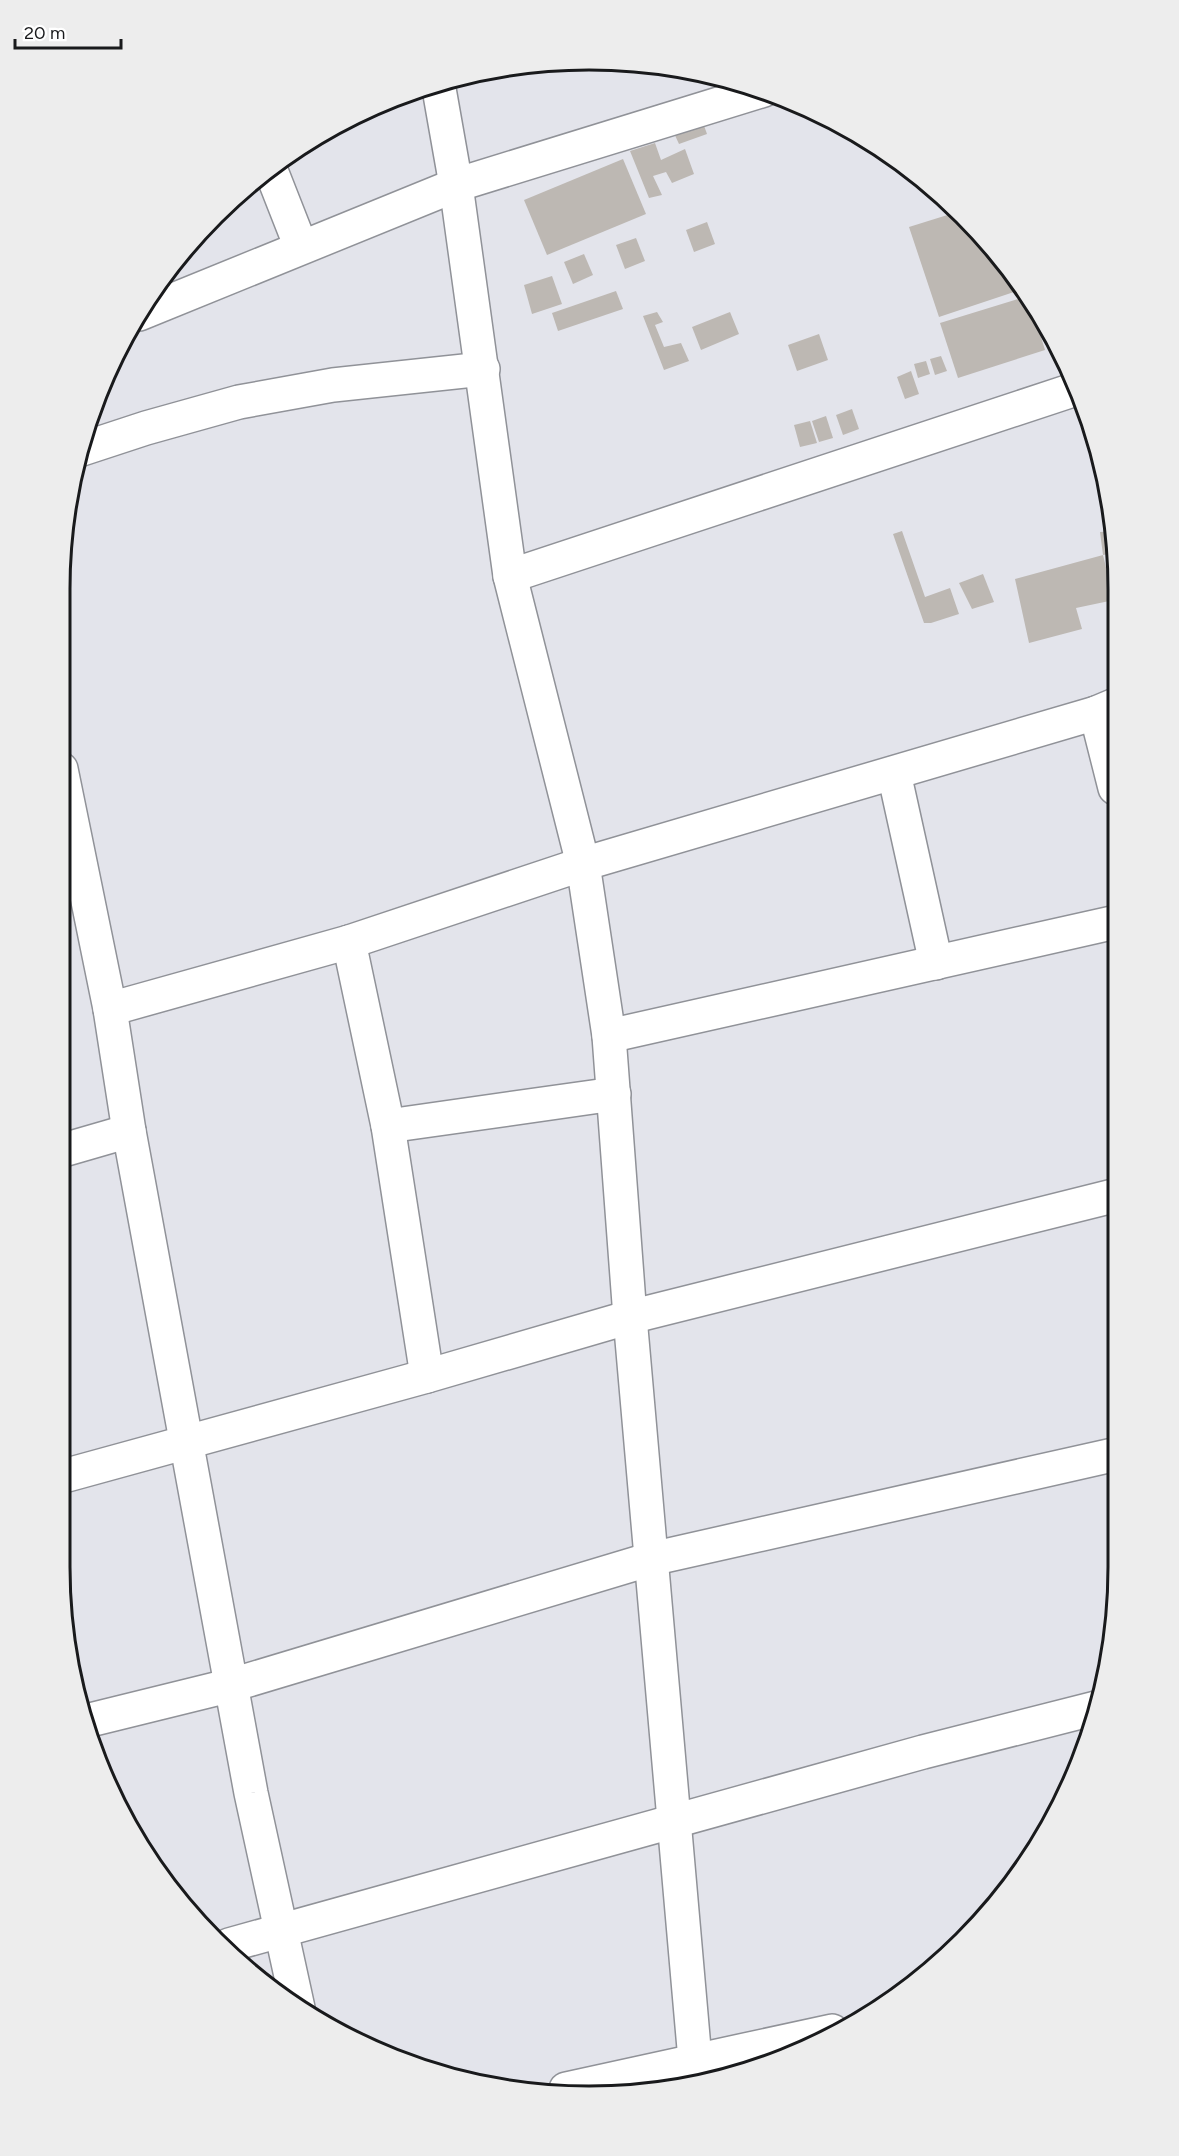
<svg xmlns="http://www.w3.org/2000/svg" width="1179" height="2156" viewBox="0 0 1179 2156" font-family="Figtree,sans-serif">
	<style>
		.building { fill: #bdb8b3 }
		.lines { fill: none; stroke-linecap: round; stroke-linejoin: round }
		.minor-casing { stroke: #909298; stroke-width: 36 }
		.tertiary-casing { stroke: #909298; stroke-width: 36 }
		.minor { stroke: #fff; stroke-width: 33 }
		.tertiary { stroke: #fff; stroke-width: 33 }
		.rim { fill: none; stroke: #191a1c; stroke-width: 3 }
	</style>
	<rect width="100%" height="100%" fill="#e3e4eb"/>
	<!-- building -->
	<g class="building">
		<polygon points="702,120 707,134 679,144 673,131"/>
		<polygon points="655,143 661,160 685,149 694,174 672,183 666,172 653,176 662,195 649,198 630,151"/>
		<polygon points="623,159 646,214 547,255 524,200"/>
		<polygon points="957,212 1012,275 1017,291 939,317 909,227"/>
		<polygon points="707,222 715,244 694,252 686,230"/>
		<polygon points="636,238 645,261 625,269 616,245"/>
		<polygon points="584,254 593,275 573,284 564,262"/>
		<polygon points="552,276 562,304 532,314 524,285"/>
		<polygon points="616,291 623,309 558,331 552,313"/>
		<polygon points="1028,296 1045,350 958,378 940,323"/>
		<polygon points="657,312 663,322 655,325 664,347 681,343 689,361 664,370 643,316"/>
		<polygon points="730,312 739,334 701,350 692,327"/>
		<polygon points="819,334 828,360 797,371 788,345"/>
		<polygon points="941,356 947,371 935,375 930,359"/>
		<polygon points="926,361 930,374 918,378 914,364"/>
		<polygon points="911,371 919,394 905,399 897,377"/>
		<polygon points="852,409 859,429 843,435 836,415"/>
		<polygon points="826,416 833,438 819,442 812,421"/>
		<polygon points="810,421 817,443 800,447 794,425"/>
		<polygon points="902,531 925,597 950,588 959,614 931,623 924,623 893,534"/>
		<polygon points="1115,531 1115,553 1103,555 1114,600 1076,608 1082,629 1029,643 1015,579 1103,555 1100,532"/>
		<polygon points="983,574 994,602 972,609 959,583"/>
	</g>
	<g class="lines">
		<defs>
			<g id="minor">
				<polyline points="438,83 456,185 510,576 583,864 609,1036 630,1317 695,2060"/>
				<polyline points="270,168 301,247"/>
				<polyline points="139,314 456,185 764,90"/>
				<polyline points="79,450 146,428 239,402 333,385 483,369"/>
				<polyline points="510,576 1076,389"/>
				<polyline points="1096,713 1115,788"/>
				<polyline points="894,773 936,963"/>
				<polyline points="349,942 388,1126 427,1376"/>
				<polyline points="110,1009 349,942 583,864 1096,713 1115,705"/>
				<polyline points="609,1036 1116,922"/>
				<polyline points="388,1126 614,1094"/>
				<polyline points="60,1151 129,1131"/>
				<polyline points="60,1477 427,1376 630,1317 1117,1195"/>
				<polyline points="86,1721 232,1685 651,1559 1117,1454"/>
				<polyline points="229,1945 923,1752 1100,1707"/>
				<polyline points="566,2089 832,2031"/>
			</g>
			<polyline id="tertiary" points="61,769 110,1009 129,1131 251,1793 298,2008"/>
		</defs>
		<!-- minor casing -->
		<use href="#minor" class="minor-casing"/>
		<!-- tertiary casing -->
		<use href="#tertiary" class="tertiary-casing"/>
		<!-- minor -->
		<use href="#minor" class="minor"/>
		<!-- tertiary -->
		<use href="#tertiary" class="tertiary"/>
	</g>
	<!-- crop -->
	<path d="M0 0H1179V2156H0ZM589 70H589A519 519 0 0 1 1108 589V1567A519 519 0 0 1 589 2086H589A519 519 0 0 1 70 1567V589A519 519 0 0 1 589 70Z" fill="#ededed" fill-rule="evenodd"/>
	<path class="rim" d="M589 70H589A519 519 0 0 1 1108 589V1567A519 519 0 0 1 589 2086H589A519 519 0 0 1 70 1567V589A519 519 0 0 1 589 70Z"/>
	<!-- scale -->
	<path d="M15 39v9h106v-9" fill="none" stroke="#191a1c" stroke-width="3"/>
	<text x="24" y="39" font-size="18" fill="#191a1c" stroke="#ffffff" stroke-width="4.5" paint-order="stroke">20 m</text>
</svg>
